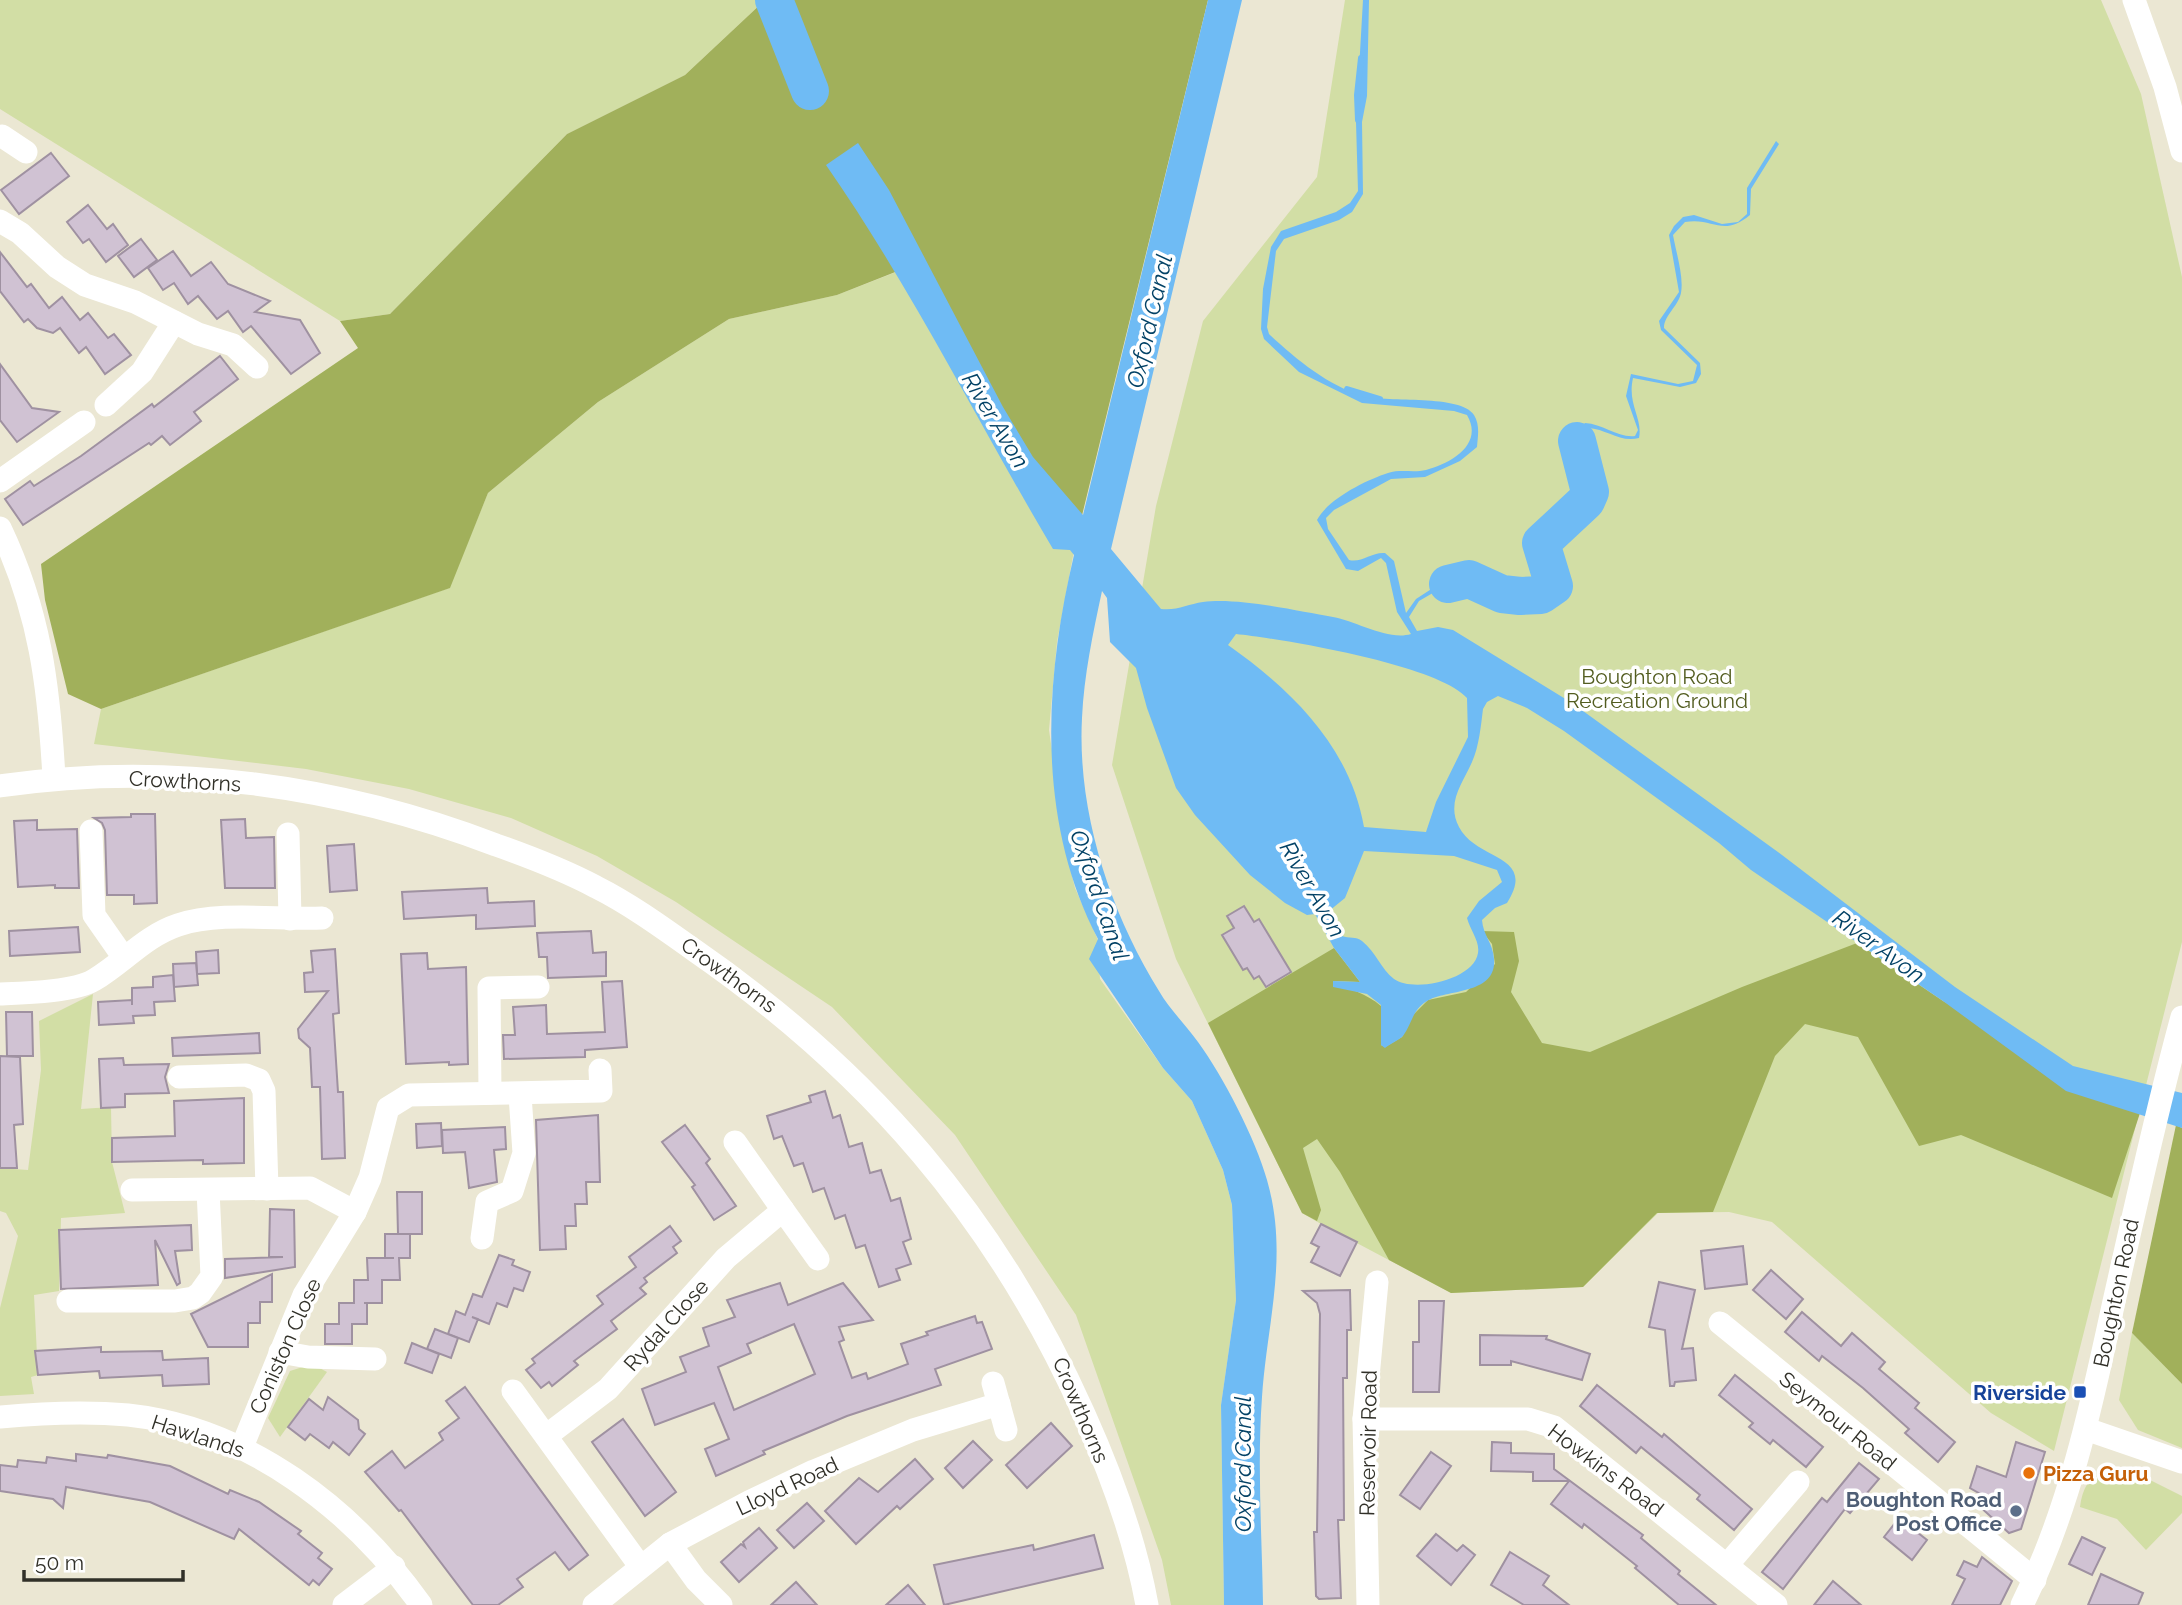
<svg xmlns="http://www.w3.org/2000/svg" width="2182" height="1605" viewBox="0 0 2182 1605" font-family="Raleway,sans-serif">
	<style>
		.green { fill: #d2dea5 }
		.forest { fill: #a1b05b }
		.water { fill: #6fbbf4; fill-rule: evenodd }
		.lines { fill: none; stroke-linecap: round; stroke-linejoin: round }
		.stream { stroke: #6fbbf4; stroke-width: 6 }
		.river { stroke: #6fbbf4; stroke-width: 38 }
		.building { fill: #d0c2d3; stroke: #9f91a1; stroke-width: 2; fill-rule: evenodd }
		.minor { stroke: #fff; stroke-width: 23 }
		.transit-dot { fill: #1a4fb4; stroke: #fff; stroke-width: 2.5 }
		.food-dot { fill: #e8710a; stroke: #fff; stroke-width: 2.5 }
		.service-dot { fill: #5c6f8a; stroke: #fff; stroke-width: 2.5 }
		.labels { text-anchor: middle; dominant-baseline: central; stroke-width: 7; stroke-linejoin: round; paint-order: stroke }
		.park-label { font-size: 21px; fill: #535d20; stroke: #fff }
		.street-label { font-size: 21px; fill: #313028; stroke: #fff }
		.transit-label { font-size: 21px; font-weight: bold; fill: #164399; stroke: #fff; text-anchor: end }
		.food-label { font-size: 21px; font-weight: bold; fill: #c56008; stroke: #fff; text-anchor: start }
		.service-label { font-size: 21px; font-weight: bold; fill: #4e5e75; stroke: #fff; text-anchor: end }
		.water-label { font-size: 23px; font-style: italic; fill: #034266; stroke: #fff }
	</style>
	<rect width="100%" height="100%" fill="#ebe7d3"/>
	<!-- green -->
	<g class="green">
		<polygon points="0,0 765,0 685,75 567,134 390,314 340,321 0,109"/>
		<polygon points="1345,0 2101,0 2141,94 2182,277 2182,942 2054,1451 1991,1413 1772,1222 1729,1212 1658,1213 1583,1287 1451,1293 1321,1224 1302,1213 1176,959 1112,765 1156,506 1203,321 1317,177"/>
		<polygon points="909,267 1076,540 1057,642 1049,730 1067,855 1075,888 1098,940 1100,979 1163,1068 1192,1101 1223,1170 1232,1205 1236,1300 1221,1405 1224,1605 1171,1605 1162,1560 1076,1315 955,1135 832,1007 676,902 597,856 511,818 409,789 306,769 94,744 101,709 449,588 488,493 598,402 729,319 837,295"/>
		<polygon points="93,994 81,1109 111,1107 112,1162 125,1213 61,1218 59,1291 34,1295 38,1375 31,1377 34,1394 0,1396 0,1308 18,1236 6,1213 0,1211 0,1168 28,1170 41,1070 39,1021"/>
		<polygon points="2132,1333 2182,1384 2182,1448 2138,1430 2119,1400"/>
		<polygon points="312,1364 327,1372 280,1437 268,1418 290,1371"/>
		<path d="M2106,1466L2144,1477L2182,1496V1513L2146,1550L2117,1519L2080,1507C2082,1489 2090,1475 2106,1466Z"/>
	</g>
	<!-- forest -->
	<g class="forest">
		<polygon points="765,0 1208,0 1076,540 908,267 837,295 729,319 598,402 488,493 450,588 101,709 68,694 45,600 41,564 358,348 340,321 390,314 567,134 685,75"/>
		<path d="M1482,931L1514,932L1519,961L1511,992L1542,1043L1590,1052L1742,987L1857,943L1943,1001L2140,1113L2112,1198L1961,1135L1919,1146L1858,1037L1805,1024L1775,1056L1713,1212L1657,1213L1583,1287L1451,1293L1389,1260L1340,1172L1317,1139L1303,1148L1321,1210L1317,1221L1302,1213L1208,1023L1334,948L1360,982L1333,981C1350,990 1366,993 1381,1006V1045L1385,1047L1402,1037L1412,1016L1428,1000L1466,992L1495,964L1492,944Z"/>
		<polygon points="2176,1125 2182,1128 2182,1384 2132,1333"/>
	</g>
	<!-- water -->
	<path class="water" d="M1208,0H1242L1111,549L1161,609C1177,611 1188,604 1203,602C1237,597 1298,611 1333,617C1356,621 1388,641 1411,634L1397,612L1386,563L1381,558L1358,571L1346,569L1317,520C1328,499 1366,480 1388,473C1400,469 1414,473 1426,470C1452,463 1484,444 1467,415L1454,411L1362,403L1299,372L1264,339L1261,329L1263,289L1271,247L1281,231L1336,212L1350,203L1358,191L1356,122L1363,0H1369L1367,96L1362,122L1363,194L1352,212L1339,220L1284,239L1276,251L1267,327L1269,334C1296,359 1328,386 1364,396C1388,403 1461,394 1474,415C1480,425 1478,435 1477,447L1460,461L1425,477L1391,479L1334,510L1326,518L1328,529L1349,560C1362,563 1371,552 1385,553L1394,561L1406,613L1416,599L1436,586L1468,577L1526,597L1541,593L1551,585C1548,569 1537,559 1538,542L1581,503L1586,489L1577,456L1575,434L1585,423C1603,424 1618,438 1635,436L1638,430L1626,396L1631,374L1678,384L1693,381L1697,365L1661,330L1659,321L1679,292L1669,235L1674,226L1683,217L1694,215L1722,224L1738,222L1747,214V188L1776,141L1779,144L1751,189L1750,215C1722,238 1714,217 1685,222L1673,235C1676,252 1684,277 1681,293C1678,307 1664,315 1664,328L1700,363L1701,374L1696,383L1680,387L1633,378C1627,405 1643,418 1639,438C1620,443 1607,429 1588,428L1579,437L1590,488L1584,506L1543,544C1542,557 1553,570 1555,584L1542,597L1527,601L1469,583L1438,590L1419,601L1409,617L1417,631L1438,627L1453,630L1572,703L1782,855L1955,987L2073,1066L2182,1093V1128L2066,1091L1943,1001L1751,870L1719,843L1564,731L1527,708L1498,696L1487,702L1483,709C1481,725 1479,747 1472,762C1463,783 1446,802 1459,827C1476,861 1538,854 1507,903L1495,908L1482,920C1483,935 1493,943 1494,959C1497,995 1447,989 1427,1001C1412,1010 1412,1024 1403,1036C1399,1040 1390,1044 1385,1048L1381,1045V1005L1367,994L1333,987V981L1360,982L1334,948L1315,914L1307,915L1285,903L1250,875L1195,815L1176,788L1147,708L1136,668L1110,642L1107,598L1102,591C1093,633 1084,675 1082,718C1077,812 1110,912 1159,991C1170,1010 1186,1025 1198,1042C1223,1076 1256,1140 1267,1180C1289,1256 1267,1322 1262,1397C1257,1466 1262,1536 1263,1605H1224L1221,1405L1236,1300L1232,1205L1223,1170L1192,1101L1163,1068L1089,959L1098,939C1036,821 1044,681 1074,555L1070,550L1053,549C977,421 911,287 826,165L858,143L889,190L1003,407L1033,457L1083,515ZM1236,634C1283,639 1438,665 1467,698L1468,737L1436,802L1426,832L1364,827C1350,747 1292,690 1228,645ZM1364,851L1454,856L1497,870L1502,882L1479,901L1467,918C1470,930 1480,941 1478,953C1474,980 1413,993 1394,979C1381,969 1376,952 1362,941C1356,936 1349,939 1342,936L1329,911L1345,898Z"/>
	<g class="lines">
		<!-- stream -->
		<g class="stream">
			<polyline points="1358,120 1357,95 1361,58"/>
			<polyline points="1347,389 1380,399"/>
		</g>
		<!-- river -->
		<g class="river">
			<polyline points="774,0 810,91"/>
			<polyline points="1448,584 1469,579 1502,594 1520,596 1541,595 1554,586 1541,543 1586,501 1590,492 1577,441"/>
		</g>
	</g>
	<!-- building -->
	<g class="building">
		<polygon points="51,153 69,176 19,214 1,190"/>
		<polygon points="88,205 107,229 113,224 128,245 106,262 89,239 83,243 67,222"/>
		<polygon points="141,239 157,260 134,277 118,256"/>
		<polygon points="173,251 191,276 211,262 228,284 270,301 255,312 300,320 320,353 291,374 251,326 243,332 228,311 217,319 198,296 188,304 174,283 163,290 148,268"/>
		<polygon points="0,252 27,287 31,284 49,308 62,297 80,320 88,313 108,338 114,334 131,355 105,374 86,347 79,353 60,328 53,333 37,328 28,319 24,322 0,291"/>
		<polygon points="220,356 238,379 194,412 201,421 170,445 162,436 151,445 149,443 23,525 5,499 30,481 34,486 81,456 152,404 154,407"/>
		<polygon points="0,364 32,408 59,412 17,442 0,420"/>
		<polygon points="131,814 155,814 157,903 134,904 134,895 107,895 105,830 102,823 94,818 131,817"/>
		<polygon points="245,819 246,838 274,837 275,888 225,888 221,820"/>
		<polygon points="37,820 37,830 77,829 79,888 55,888 55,885 18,887 14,821"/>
		<polygon points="354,844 357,890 330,892 327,846"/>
		<polygon points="487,888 488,903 534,901 535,926 476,929 476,915 404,919 402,892"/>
		<polygon points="1244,906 1254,922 1259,919 1291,972 1266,987 1259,976 1254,979 1247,968 1243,970 1222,935 1234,928 1227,916"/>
		<polygon points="78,927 80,952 10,956 9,931"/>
		<polygon points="591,931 593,953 606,952 606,976 548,978 547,957 539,957 537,933"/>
		<polygon points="335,949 339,1013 333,1014 338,1092 343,1092 345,1158 322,1159 320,1087 312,1087 310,1048 299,1038 298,1029 328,991 305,992 304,973 313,972 311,951"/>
		<polygon points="218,950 219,973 197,974 196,952"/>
		<polygon points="427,953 428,969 466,967 468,1064 449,1065 449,1062 406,1064 401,954"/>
		<polygon points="196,963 198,985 174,987 173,964"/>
		<polygon points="173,975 175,1001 154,1002 155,1015 133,1016 134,1023 99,1025 98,1002 132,1000 132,1005 132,988 153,987 153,977"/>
		<polygon points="622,981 627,1047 585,1050 585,1057 504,1059 503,1035 515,1035 513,1007 546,1005 547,1034 605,1032 602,982"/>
		<polygon points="6,1012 32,1012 33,1056 7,1056"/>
		<polygon points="259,1033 260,1053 173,1056 172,1038"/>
		<polygon points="0,1056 20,1057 23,1124 14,1125 17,1168 0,1168"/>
		<polygon points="123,1058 124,1065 169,1064 165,1077 169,1093 125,1094 125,1107 101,1108 99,1059"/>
		<polygon points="825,1091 833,1118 840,1115 849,1147 862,1143 870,1173 881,1170 891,1201 900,1198 911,1239 903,1242 911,1264 896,1269 900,1280 879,1287 865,1245 856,1248 845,1215 835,1219 824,1188 813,1192 803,1163 794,1166 782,1136 774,1139 767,1116 811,1102 809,1096"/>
		<polygon points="244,1098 244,1163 203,1164 203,1160 112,1162 112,1138 175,1136 174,1101"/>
		<polygon points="598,1115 600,1182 586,1182 587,1204 575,1204 576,1226 565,1226 566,1249 540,1250 536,1120"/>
		<polygon points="441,1123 442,1146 417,1148 416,1124"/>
		<polygon points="685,1125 710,1159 706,1163 736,1206 714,1220 692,1187 695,1185 662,1142"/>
		<polygon points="505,1127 506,1149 494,1150 497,1182 469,1188 465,1152 443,1153 442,1130"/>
		<polygon points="397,1192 422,1192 422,1234 398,1234"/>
		<polygon points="270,1209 294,1210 295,1267 225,1278 225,1259 283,1257 269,1257"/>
		<polygon points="1321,1224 1357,1242 1340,1276 1311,1262 1319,1247 1311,1243"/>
		<polygon points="191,1225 192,1250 175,1251 180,1283 177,1285 155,1240 158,1285 61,1289 59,1230"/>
		<polygon points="670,1226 681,1241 673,1247 677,1253 644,1278 647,1282 640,1288 646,1294 611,1321 617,1329 574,1361 578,1365 552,1386 549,1382 541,1388 526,1370 535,1363 532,1359 603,1304 597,1296 636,1267 629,1257"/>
		<polygon points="385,1234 410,1234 410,1258 399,1258 400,1280 382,1280 382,1303 364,1303 367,1303 367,1324 352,1324 352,1344 325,1344 325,1324 339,1324 339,1303 354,1303 354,1280 368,1280 367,1258 394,1258 385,1258"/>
		<polygon points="1743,1246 1747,1284 1705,1289 1701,1251"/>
		<polygon points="499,1255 514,1260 512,1265 530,1272 523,1291 514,1288 507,1307 497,1303 489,1324 472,1317 478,1319 469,1342 448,1334 456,1311 465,1315 473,1294 482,1297"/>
		<polygon points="1771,1270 1803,1299 1786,1319 1753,1290"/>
		<polygon points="272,1274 272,1302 260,1302 260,1323 248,1323 248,1347 208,1347 191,1314"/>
		<polygon points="1659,1282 1695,1290 1682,1349 1693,1348 1696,1380 1675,1382 1674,1386 1670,1386 1665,1330 1649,1327"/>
		<path d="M780,1283L788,1305L843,1283L873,1320L839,1327L844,1340L839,1342L852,1378L866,1373L868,1379L908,1364L901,1344L928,1335L926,1332L975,1316L977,1323L982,1322L992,1349L935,1369L941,1385L847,1416L763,1451L765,1454L716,1476L705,1449L729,1439L714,1403L655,1425L642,1389L686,1372L680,1357L709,1346L703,1328L735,1317L727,1300ZM794,1324L815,1374L734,1410L718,1367L751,1353L747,1344Z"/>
		<polygon points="1350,1290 1351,1330 1347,1330 1347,1378 1343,1378 1344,1520 1338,1520 1341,1598 1319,1599 1316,1596 1314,1532 1317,1532 1320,1314 1317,1303 1303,1291"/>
		<polygon points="1419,1301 1444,1301 1439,1392 1413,1392 1413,1342 1419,1342"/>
		<polygon points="1802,1312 1841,1346 1852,1333 1885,1362 1879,1369 1919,1403 1915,1408 1955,1442 1938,1462 1905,1433 1909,1429 1863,1388 1822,1356 1819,1361 1785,1332"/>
		<polygon points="435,1329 458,1338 451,1358 427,1349"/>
		<polygon points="1480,1335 1547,1336 1546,1339 1590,1354 1582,1380 1511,1361 1511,1365 1480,1365"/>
		<polygon points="412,1343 439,1354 432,1373 405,1363"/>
		<polygon points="101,1347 101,1352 162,1351 163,1360 208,1358 209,1384 163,1386 162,1375 100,1378 99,1371 38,1375 35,1351"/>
		<polygon points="1735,1375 1823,1447 1806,1467 1773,1440 1770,1444 1749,1427 1753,1423 1719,1395"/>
		<polygon points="1597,1385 1662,1437 1664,1434 1752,1509 1734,1530 1697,1499 1700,1495 1641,1447 1636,1453 1580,1406"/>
		<polygon points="465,1387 588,1555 569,1570 555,1552 517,1579 523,1587 498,1605 473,1605 401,1510 399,1511 365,1472 392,1451 405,1468 443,1440 439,1433 459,1418 446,1401"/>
		<polygon points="328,1397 358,1420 359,1429 365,1434 349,1455 333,1442 329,1448 310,1434 305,1440 288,1427 309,1399 323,1410"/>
		<polygon points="623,1419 676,1492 645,1516 592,1442"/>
		<polygon points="1051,1423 1072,1446 1027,1488 1006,1465"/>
		<polygon points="973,1441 992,1460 963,1488 945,1468"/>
		<polygon points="1492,1442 1511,1443 1511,1453 1554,1454 1554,1469 1643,1535 1641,1538 1680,1571 1678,1574 1716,1605 1679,1605 1635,1568 1637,1566 1584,1524 1582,1528 1551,1504 1569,1481 1533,1481 1533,1472 1491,1471"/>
		<polygon points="2016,1442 2045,1452 2021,1529 2009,1533 1978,1505 1982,1495 1970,1488 1977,1466 2006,1477"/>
		<polygon points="1431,1452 1451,1466 1420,1509 1400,1495"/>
		<polygon points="76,1454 107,1458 108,1455 170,1466 228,1494 230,1490 259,1502 301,1531 298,1534 322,1553 318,1558 332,1569 319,1585 313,1580 309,1585 239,1529 234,1539 150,1502 66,1487 63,1508 53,1499 0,1491 0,1465 17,1467 18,1460 46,1463 47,1457 76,1461"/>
		<polygon points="915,1459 933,1479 900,1509 897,1506 856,1544 825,1511 859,1478 878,1492"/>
		<polygon points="1859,1463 1879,1479 1850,1513 1845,1509 1783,1589 1762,1572 1822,1498 1827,1502"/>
		<polygon points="807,1503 824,1521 794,1548 777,1530"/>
		<polygon points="1899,1518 1927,1540 1912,1560 1884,1537"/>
		<polygon points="759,1528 777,1548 739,1582 721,1562 741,1544 745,1547 743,1542"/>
		<polygon points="1436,1534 1457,1551 1463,1545 1475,1555 1451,1585 1417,1556"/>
		<polygon points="1094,1535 1103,1568 944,1605 934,1565 1033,1545 1034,1550"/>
		<polygon points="2082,1537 2105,1548 2092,1575 2069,1564"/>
		<polygon points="1510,1552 1549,1576 1543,1585 1569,1605 1524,1605 1491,1585"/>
		<polygon points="1982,1557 2012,1581 2000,1605 1952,1605 1965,1579 1957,1575 1964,1561 1977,1567"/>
		<polygon points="2101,1574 2143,1593 2138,1605 2088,1605"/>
		<polygon points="1833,1581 1861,1605 1814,1605"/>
		<polygon points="796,1582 817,1605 771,1605"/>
		<polygon points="908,1585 925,1605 886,1605"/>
	</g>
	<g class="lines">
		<!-- minor -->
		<g class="minor">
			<polyline points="2134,0 2165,87 2182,151"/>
			<polyline points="2,136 26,152"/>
			<polyline points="0,221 20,233 57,267 85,285 135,302 198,334 233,345 257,367"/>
			<polyline points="106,405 142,372 174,322"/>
			<polyline points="0,481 84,422"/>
			<path d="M0,528C40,612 49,686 54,778"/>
			<path d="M0,786C167,761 339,785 496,845C530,857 564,870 596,887C630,904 663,928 694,950C869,1071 997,1219 1084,1414C1111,1474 1135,1539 1147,1605"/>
			<polyline points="91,831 94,915 124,958"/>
			<polyline points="288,834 290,919"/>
			<path d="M0,994C24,993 74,992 94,980C124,962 145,936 178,925C219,911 278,920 322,918"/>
			<polyline points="179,1077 246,1075 259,1080 264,1091 267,1189"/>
			<polyline points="490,1093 489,988 538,987"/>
			<polyline points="132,1190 310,1188 355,1212"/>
			<polyline points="783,1210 818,1259"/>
			<polyline points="482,1238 487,1202 512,1191 524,1153 520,1095"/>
			<polyline points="68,1301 175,1301 193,1298 200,1293 212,1276 208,1190"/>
			<polyline points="1720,1323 2035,1580"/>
			<polyline points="280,1352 308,1357 375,1359"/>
			<polyline points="993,1383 1006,1430"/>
			<polyline points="513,1391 640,1566"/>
			<path d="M0,1417C43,1413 85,1411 128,1415C248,1428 353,1509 421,1605"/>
			<polyline points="1364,1419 1528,1419 1554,1427 1776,1605"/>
			<polyline points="2086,1429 2182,1462"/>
			<polyline points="546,1436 608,1389 726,1258 783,1210 735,1142"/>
			<polyline points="242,1447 304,1295 355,1212 370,1178 388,1108 409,1095 601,1091 600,1070"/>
			<polyline points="670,1544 696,1580 721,1605"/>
			<polyline points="1728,1564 1798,1482"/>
			<polyline points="344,1605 394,1567"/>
			<polyline points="594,1605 670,1544 749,1502 814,1471 913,1430 999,1404"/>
			<polyline points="1368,1605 1364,1419 1377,1282"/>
			<path d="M2022,1605C2069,1511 2091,1408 2113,1306C2135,1209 2156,1112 2182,1017"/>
		</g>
	</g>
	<!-- markers -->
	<rect class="transit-dot" x="2073" y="1385" width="14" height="14" rx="3.5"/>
	<circle class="food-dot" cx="2029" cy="1473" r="7"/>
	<circle class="service-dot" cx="2016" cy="1511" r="7"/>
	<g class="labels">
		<!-- park labels -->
		<g class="park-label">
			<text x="1657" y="676">Boughton Road<tspan x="1657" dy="24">Recreation Ground</tspan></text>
		</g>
		<!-- street labels -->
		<g class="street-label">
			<text transform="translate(185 781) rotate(3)">Crowthorns</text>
			<text transform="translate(729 975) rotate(36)">Crowthorns</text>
			<text transform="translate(2116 1293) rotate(-78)">Boughton Road</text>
			<text transform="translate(666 1325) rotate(-48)">Rydal Close</text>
			<text transform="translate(285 1346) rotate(-66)">Coniston Close</text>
			<text transform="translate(1081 1410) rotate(67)">Crowthorns</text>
			<text transform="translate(1838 1421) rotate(39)">Seymour Road</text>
			<text transform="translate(198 1436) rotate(18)">Hawlands</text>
			<text transform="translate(1368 1443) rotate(-89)">Reservoir Road</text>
			<text transform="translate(1606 1470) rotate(37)">Howkins Road</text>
			<text transform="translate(787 1486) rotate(-25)">Lloyd Road</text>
		</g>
		<!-- transit labels -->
		<g class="transit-label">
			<text x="2066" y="1392">Riverside</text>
		</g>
		<!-- food labels -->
		<g class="food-label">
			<text x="2043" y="1473">Pizza Guru</text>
		</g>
		<!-- service labels -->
		<g class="service-label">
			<text x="2002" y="1499">Boughton Road<tspan x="2002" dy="24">Post Office</tspan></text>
		</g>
		<!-- water labels -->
		<g class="water-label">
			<text transform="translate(1149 321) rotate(-77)">Oxford Canal</text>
			<text transform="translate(996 420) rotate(59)">River Avon</text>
			<text transform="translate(1313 889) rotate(60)">River Avon</text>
			<text transform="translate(1100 895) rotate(71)">Oxford Canal</text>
			<text transform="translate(1879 946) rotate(36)">River Avon</text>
			<text transform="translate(1242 1464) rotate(-90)">Oxford Canal</text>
		</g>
	</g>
	<!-- scale -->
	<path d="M24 1570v10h159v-10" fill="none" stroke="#313028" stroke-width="3.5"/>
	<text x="35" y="1570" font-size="21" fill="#313028" stroke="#ffffff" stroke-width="5" paint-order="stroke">50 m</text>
</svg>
